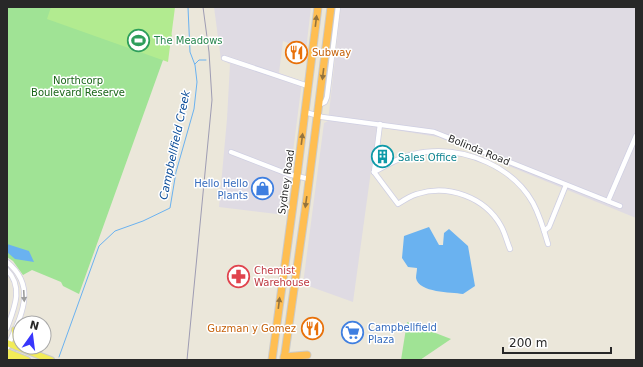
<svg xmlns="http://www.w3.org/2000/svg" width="643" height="367" viewBox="0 0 643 367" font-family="'DejaVu Sans',sans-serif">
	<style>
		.industrial { fill: #dfdbe3 }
		.green { fill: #a0e395 }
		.pitch { fill: #b2eb90 }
		.water { fill: #6ab2f0 }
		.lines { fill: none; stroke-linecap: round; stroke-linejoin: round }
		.stream { stroke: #6ab2f0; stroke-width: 1 }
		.minor-casing { stroke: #cfcfe2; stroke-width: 6 }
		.major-casing { stroke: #cbcbcb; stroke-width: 8 }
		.highway-casing { stroke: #cbcbcb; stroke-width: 9 }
		.minor { stroke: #fff; stroke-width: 4.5 }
		.major { stroke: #f2ec58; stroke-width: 6 }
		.highway { stroke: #ffbe51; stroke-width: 7 }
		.rail { stroke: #9e9cb3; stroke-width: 1 }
		.oneway { fill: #94733c }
		.oneway2 { fill: #9e9e9e }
		.labels { text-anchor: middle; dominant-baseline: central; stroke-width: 3; stroke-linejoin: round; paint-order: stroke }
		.leisure-label { font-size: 10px; fill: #27864d; stroke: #fff; text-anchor: start }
		.food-label { font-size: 10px; fill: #c56008; stroke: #fff; text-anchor: start }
		.park-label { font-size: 10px; fill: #196518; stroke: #fff }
		.street-label { font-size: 10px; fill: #282828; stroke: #fff }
		.culture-label { font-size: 10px; fill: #0d838f; stroke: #fff; text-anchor: start }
		.shop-label { font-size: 10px; fill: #366cbe; stroke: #fff; text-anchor: end }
		.health-label { font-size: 10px; fill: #be3a42; stroke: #fff; text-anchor: start }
		.water-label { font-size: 11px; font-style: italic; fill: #0b4d99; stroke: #fff }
	</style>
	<rect width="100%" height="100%" fill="#ebe7da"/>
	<!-- industrial -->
	<g class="industrial">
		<polygon points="214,7 311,7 306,50 283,41 279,73 302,81 285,215 219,207 227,119 230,64 221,60"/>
		<polygon points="341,7 636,7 636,218 438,137 377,127 353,302 303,284 324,123 328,121"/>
	</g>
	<!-- green -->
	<g class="green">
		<polygon points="7,7 94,7 172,35 79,294 63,286 61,282 32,270 23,275 13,261 7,257"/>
		<polygon points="407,322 451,339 420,360 401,360"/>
	</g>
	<!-- pitch -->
	<polygon class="pitch" points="51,7 175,7 168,62 47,19"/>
	<!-- water -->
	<g class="water">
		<path d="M429,227L439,245H443L444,233L449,229L468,246L475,286L463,294C451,292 419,293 416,278C416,275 417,271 417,268L408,267L402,258L404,236Z"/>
		<polygon points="7,244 29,251 34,262 15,259 7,252"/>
	</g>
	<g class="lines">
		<!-- stream -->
		<g class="stream">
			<polyline points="195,64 199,60 206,60"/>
			<polyline points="59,357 99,246 115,231 143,221 170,208 176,172 194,109 197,82 195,65 190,52 188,7"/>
		</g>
		<defs>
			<g id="minor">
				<polyline points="224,58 308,86"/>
				<polyline points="319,105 325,102 327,97 338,7"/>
				<polyline points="305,112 322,117 434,132 620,206"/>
				<polyline points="231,152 288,174 309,179"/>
				<path d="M374,172C390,163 406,154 425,152C466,147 513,167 533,203C540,216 544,230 548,244"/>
				<path d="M374,172L398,204C404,200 410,196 417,194C448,184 485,197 501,226C505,233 507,242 510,249"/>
				<polyline points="374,172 380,124"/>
				<polyline points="608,201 636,136"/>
				<polyline points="544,231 549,227 566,185"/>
				<path d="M7,262C39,288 19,319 7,348"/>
				<path d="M7,270C24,287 14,309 7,328"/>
			</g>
			<g id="major">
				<polyline points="15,330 17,347"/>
				<polyline points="7,343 51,360"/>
				<polyline points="7,352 27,360"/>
				<polyline points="7,359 20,358"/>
			</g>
			<g id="highway">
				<polyline points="284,357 307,355"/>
				<polyline points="272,360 297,176 318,7"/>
				<polyline points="284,360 307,197 331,7"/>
			</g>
		</defs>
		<!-- minor casing -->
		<use href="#minor" class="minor-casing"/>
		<!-- major casing -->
		<use href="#major" class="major-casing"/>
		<!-- highway casing -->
		<use href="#highway" class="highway-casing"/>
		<!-- minor -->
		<use href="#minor" class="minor"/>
		<!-- major -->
		<use href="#major" class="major"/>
		<!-- highway -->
		<use href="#highway" class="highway"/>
		<!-- rail -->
		<polyline class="rail" points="187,360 212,100 209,52 203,7"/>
	</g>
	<!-- one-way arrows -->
	<defs><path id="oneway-solid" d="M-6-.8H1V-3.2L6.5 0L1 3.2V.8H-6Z"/></defs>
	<g class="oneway">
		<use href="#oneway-solid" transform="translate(316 21) rotate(-83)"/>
		<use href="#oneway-solid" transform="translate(323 74) rotate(97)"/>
		<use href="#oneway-solid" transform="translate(302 139) rotate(-83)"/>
		<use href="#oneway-solid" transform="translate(306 202) rotate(98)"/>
		<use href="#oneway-solid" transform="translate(279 303) rotate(-83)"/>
	</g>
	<use class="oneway2" href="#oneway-solid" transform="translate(24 296) rotate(87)"/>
	<!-- icons -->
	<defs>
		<symbol id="stadium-ring" viewBox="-11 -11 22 22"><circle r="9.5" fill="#fff" stroke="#2e9e5b" stroke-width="1.5"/><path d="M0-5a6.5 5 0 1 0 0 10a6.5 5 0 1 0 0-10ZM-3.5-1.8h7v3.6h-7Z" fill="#2e9e5b"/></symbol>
		<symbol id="restaurant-ring" viewBox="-11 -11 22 22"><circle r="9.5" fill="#fff" stroke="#e8710a" stroke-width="1.5"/><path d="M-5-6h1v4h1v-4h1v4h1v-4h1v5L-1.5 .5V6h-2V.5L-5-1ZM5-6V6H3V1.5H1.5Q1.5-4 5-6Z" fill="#e8710a"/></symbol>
		<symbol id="building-ring" viewBox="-11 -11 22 22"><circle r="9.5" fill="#fff" stroke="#0f9aa8" stroke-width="1.5"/><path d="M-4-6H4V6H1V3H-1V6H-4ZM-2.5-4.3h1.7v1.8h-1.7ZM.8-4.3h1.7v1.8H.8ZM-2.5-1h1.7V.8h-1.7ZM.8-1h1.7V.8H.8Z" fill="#0f9aa8"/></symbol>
		<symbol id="shop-ring" viewBox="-11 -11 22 22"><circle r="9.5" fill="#fff" stroke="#3f7fe0" stroke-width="1.5"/><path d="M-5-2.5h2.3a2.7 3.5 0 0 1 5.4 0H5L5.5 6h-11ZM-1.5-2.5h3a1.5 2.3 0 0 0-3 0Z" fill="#3f7fe0"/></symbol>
		<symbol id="pharmacy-ring" viewBox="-11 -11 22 22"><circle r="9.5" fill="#fff" stroke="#e0444e" stroke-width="1.5"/><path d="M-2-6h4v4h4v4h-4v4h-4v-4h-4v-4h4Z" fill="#e0444e"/></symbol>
		<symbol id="supermarket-ring" viewBox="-11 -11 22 22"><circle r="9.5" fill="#fff" stroke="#3f7fe0" stroke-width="1.5"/><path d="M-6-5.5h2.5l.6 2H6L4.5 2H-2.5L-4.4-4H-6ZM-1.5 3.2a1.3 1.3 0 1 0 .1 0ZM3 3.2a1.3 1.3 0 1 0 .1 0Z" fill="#3f7fe0"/></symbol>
	</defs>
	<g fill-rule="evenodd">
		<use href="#stadium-ring" x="126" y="28" width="25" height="25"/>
		<use href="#restaurant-ring" x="284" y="40" width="25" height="25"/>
		<use href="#building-ring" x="370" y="144" width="25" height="25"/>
		<use href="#shop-ring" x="250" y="176" width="25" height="25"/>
		<use href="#pharmacy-ring" x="226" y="264" width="25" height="25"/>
		<use href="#restaurant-ring" x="300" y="316" width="25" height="25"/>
		<use href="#supermarket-ring" x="340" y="320" width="25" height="25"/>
	</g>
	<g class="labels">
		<!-- leisure labels -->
		<g class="leisure-label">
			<text x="154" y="40">The Meadows</text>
		</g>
		<!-- food labels -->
		<g class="food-label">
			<text x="312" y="52">Subway</text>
			<text x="296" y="328" text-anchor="end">Guzman y Gomez</text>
		</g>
		<!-- park labels -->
		<g class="park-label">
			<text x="78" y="80">Northcorp<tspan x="78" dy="12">Boulevard Reserve</tspan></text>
		</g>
		<!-- street labels -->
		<g class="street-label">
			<text transform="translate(479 150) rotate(22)">Bolinda Road</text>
			<text transform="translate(286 182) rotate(-82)">Sydney Road</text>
		</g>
		<!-- culture labels -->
		<g class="culture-label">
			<text x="398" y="157">Sales Office</text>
		</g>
		<!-- shop labels -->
		<g class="shop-label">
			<text x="248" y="183">Hello Hello<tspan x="248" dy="12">Plants</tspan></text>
			<text x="368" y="327" text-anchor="start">Campbellfield<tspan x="368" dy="12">Plaza</tspan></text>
		</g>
		<!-- health labels -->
		<g class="health-label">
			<text x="254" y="270">Chemist<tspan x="254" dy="12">Warehouse</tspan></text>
		</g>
		<!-- water labels -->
		<g class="water-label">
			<text transform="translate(175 145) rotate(-78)">Campbellfield Creek</text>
		</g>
	</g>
	<!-- border -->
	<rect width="643" height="367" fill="none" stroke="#282828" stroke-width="16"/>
	<!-- north arrow -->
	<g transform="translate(32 335) rotate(14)"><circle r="19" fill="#ffffff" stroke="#a9a9a9"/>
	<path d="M0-3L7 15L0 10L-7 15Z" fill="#3836fc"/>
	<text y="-6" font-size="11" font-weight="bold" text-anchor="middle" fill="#282828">N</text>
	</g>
	<!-- scale -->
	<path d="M503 347v6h108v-6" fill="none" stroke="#282828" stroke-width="2"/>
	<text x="509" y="347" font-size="12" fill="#282828" stroke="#ffffff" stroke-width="3" paint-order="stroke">200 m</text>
</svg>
